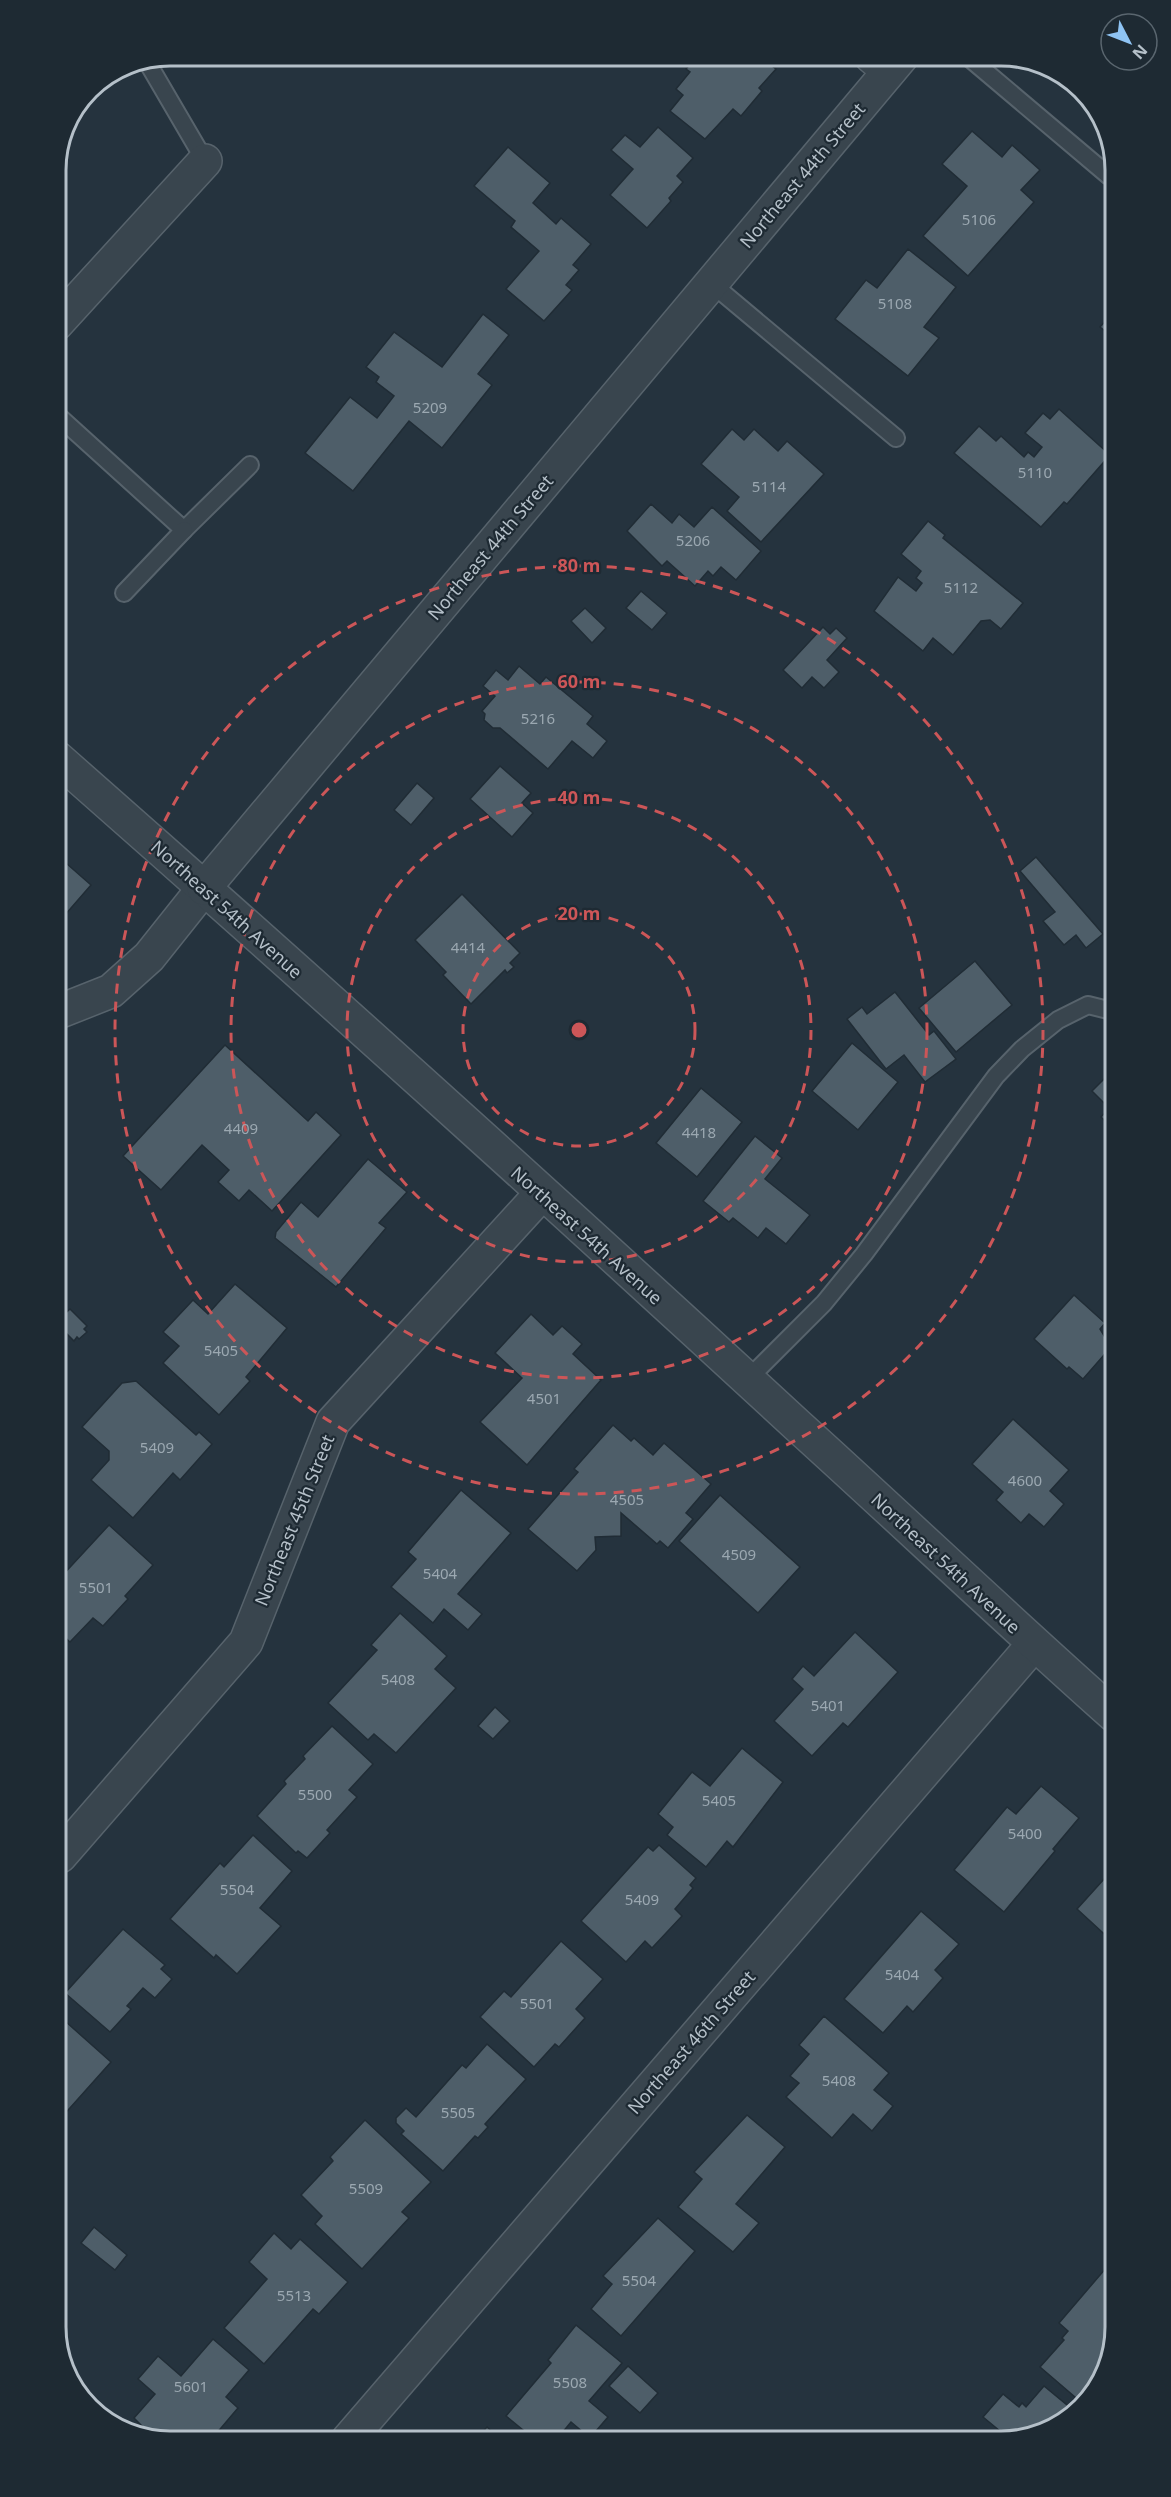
<svg xmlns="http://www.w3.org/2000/svg" width="1171" height="2497" viewBox="0 0 1171 2497" font-family="'Noto Sans',sans-serif">
	<style>
		.building { fill: #4e5e69; stroke: #202c35; stroke-width: 1.5 }
		.lines { fill: none; stroke-linecap: round; stroke-linejoin: round }
		.service-casing { stroke: #57636c; stroke-width: 20 }
		.minor-casing { stroke: #57636c; stroke-width: 36 }
		.tertiary-casing { stroke: #57636c; stroke-width: 36 }
		.service { stroke: #39454e; stroke-width: 16 }
		.minor { stroke: #39454e; stroke-width: 33 }
		.tertiary { stroke: #39454e; stroke-width: 33 }
		.ring { fill: none; stroke: #cc5658; stroke-width: 3; stroke-dasharray: 10 8 }
		.labels { text-anchor: middle; dominant-baseline: central; stroke-width: 4.5; stroke-linejoin: round; paint-order: stroke }
		.number-label { font-size: 15px; fill: #9ba8b1 }
		.street-label { font-size: 18px; fill: #b5c0c9; stroke: #1e2a33 }
		.rim { fill: none; stroke: #b5c0c9; stroke-width: 3 }
		.centre { fill: #cc5658; stroke: #1e2a33; stroke-width: 3 }
		.ring-label { font-size: 18px; text-anchor: middle; font-weight: bold; fill: #cc5658; stroke: #1e2a33; stroke-width: 4.5; stroke-linejoin: round; paint-order: stroke }
	</style>
	<rect width="100%" height="100%" fill="#25333e"/>
	<!-- building -->
	<g class="building">
		<polygon points="697,56 759,56 776,69 759,88 762,91 741,116 733,109 705,139 670,111 683,95 676,89 690,72 686,69"/>
		<polygon points="658,127 693,158 677,176 683,182 669,198 671,201 647,228 610,195 633,169 611,150 625,135 640,147"/>
		<polygon points="972,131 1002,157 1012,145 1040,170 1021,190 1034,202 968,276 923,236 967,186 942,164"/>
		<polygon points="508,147 550,183 533,203 556,224 561,218 591,244 573,265 579,270 566,285 572,290 544,321 506,289 539,251 511,227 515,221 474,186"/>
		<polygon points="908,249 956,287 924,327 939,338 908,376 835,319 866,280 877,288"/>
		<polygon points="483,314 509,335 478,374 492,385 442,448 409,421 353,491 305,453 350,397 377,418 394,396 376,382 379,377 366,367 394,332 442,367"/>
		<polygon points="1110,316 1110,335 1100,327"/>
		<polygon points="1059,409 1110,455 1067,504 1064,502 1041,527 954,453 979,426 996,441 1001,436 1024,457 1028,452 1034,457 1042,447 1025,433 1043,413 1050,419"/>
		<polygon points="732,429 744,440 754,429 778,451 787,441 824,474 761,542 727,511 739,497 701,464"/>
		<polygon points="651,504 672,523 679,514 694,527 712,507 761,551 736,580 721,567 713,576 708,571 695,586 667,561 662,566 627,531"/>
		<polygon points="928,521 945,535 943,538 1023,603 1001,629 990,620 981,621 953,655 933,638 923,651 874,611 898,577 916,591 922,583 916,578 921,571 901,554"/>
		<polygon points="641,591 667,613 652,630 626,608"/>
		<polygon points="585,608 606,628 592,643 571,621"/>
		<polygon points="823,627 830,634 836,628 847,638 827,660 839,672 824,688 812,677 802,688 783,670"/>
		<polygon points="519,666 540,684 546,677 593,716 587,724 607,741 593,758 572,741 548,769 500,728 493,728 484,720 485,714 482,711 495,696 483,686 496,670 508,680"/>
		<polygon points="500,766 531,793 522,803 533,813 512,837 470,799"/>
		<polygon points="417,783 434,798 411,825 394,810"/>
		<polygon points="58,856 91,885 58,923"/>
		<polygon points="1036,857 1103,934 1086,948 1076,935 1064,945 1043,921 1055,912 1020,871"/>
		<polygon points="462,894 520,953 510,963 514,967 507,973 505,970 471,1004 443,975 446,972 415,940"/>
		<polygon points="975,961 1012,1005 956,1052 919,1008"/>
		<polygon points="895,992 929,1035 934,1031 956,1059 925,1082 904,1055 886,1069 847,1019 862,1007 867,1014"/>
		<polygon points="852,1043 898,1082 858,1130 812,1091"/>
		<polygon points="225,1045 308,1121 316,1112 341,1135 272,1211 249,1190 239,1201 218,1182 229,1170 202,1145 161,1190 123,1156"/>
		<polygon points="1112,1071 1112,1128 1101,1117 1109,1108 1092,1091"/>
		<polygon points="701,1088 742,1122 697,1177 656,1143"/>
		<polygon points="755,1136 782,1158 765,1179 810,1215 786,1244 766,1228 758,1238 733,1218 729,1222 703,1201"/>
		<polygon points="368,1159 407,1192 379,1223 386,1228 336,1287 275,1238 276,1232 301,1202 318,1217"/>
		<polygon points="235,1284 287,1328 246,1377 250,1381 219,1415 163,1363 179,1346 163,1332 193,1300 208,1314"/>
		<polygon points="1074,1295 1105,1323 1100,1329 1111,1347 1083,1379 1069,1367 1067,1369 1034,1339"/>
		<polygon points="70,1309 87,1326 84,1329 87,1332 79,1339 77,1337 74,1341 59,1326 59,1319"/>
		<polygon points="531,1314 553,1335 562,1326 582,1344 573,1354 601,1380 527,1465 480,1422 522,1378 495,1353"/>
		<polygon points="136,1381 196,1435 199,1432 212,1444 180,1480 173,1473 133,1518 91,1480 109,1460 109,1451 82,1427 122,1383"/>
		<polygon points="1013,1419 1069,1470 1050,1491 1064,1504 1044,1527 1029,1514 1021,1523 996,1500 1003,1492 972,1464"/>
		<polygon points="613,1425 631,1441 634,1438 653,1455 664,1443 711,1484 686,1513 693,1519 668,1548 660,1541 657,1544 621,1513 621,1536 595,1537 596,1550 577,1571 528,1529 578,1472 574,1469"/>
		<polygon points="461,1490 511,1533 458,1594 482,1614 468,1630 444,1609 433,1623 391,1587 416,1559 408,1552"/>
		<polygon points="720,1495 800,1567 758,1613 679,1541"/>
		<polygon points="109,1525 153,1565 125,1596 128,1599 103,1626 93,1618 70,1642 60,1633 60,1578"/>
		<polygon points="400,1613 447,1656 435,1669 456,1688 396,1753 374,1734 368,1740 328,1703 377,1650 371,1645"/>
		<polygon points="855,1632 898,1672 848,1727 843,1723 812,1756 774,1721 803,1689 792,1679 803,1666 814,1676"/>
		<polygon points="495,1707 510,1721 493,1739 478,1726"/>
		<polygon points="332,1726 373,1764 349,1790 357,1797 327,1830 330,1833 307,1858 298,1851 296,1853 257,1816 286,1784 284,1781 305,1759 303,1756"/>
		<polygon points="742,1748 783,1782 733,1847 727,1841 706,1867 667,1835 673,1827 658,1814 692,1772 710,1786"/>
		<polygon points="1041,1786 1079,1818 1053,1849 1055,1851 1004,1912 954,1870 1007,1807 1016,1814"/>
		<polygon points="253,1835 292,1871 260,1908 281,1926 237,1974 216,1955 214,1958 170,1919 220,1863 224,1867"/>
		<polygon points="659,1845 696,1878 690,1885 693,1888 675,1909 682,1916 652,1948 645,1941 626,1962 581,1921 648,1847 653,1851"/>
		<polygon points="1114,1868 1114,1943 1077,1909"/>
		<polygon points="921,1911 959,1944 935,1970 943,1978 913,2012 907,2006 883,2033 844,1999"/>
		<polygon points="123,1929 165,1965 161,1969 172,1979 155,1998 143,1988 127,2006 131,2009 110,2032 65,1993"/>
		<polygon points="561,1941 603,1979 576,2009 585,2018 559,2047 555,2044 534,2067 480,2017 504,1991 511,1997"/>
		<polygon points="824,2016 889,2073 874,2090 893,2106 872,2131 853,2114 832,2138 786,2097 799,2083 790,2076 809,2054 799,2045"/>
		<polygon points="65,2021 111,2062 61,2118 61,2026"/>
		<polygon points="487,2044 526,2079 485,2124 488,2127 478,2138 475,2136 443,2171 401,2134 404,2131 396,2123 396,2118 406,2108 416,2117 462,2065 466,2068"/>
		<polygon points="747,2115 785,2147 736,2204 759,2223 733,2252 678,2207 702,2179 694,2172"/>
		<polygon points="365,2120 431,2182 402,2212 409,2218 362,2269 315,2224 322,2216 301,2195 333,2161 330,2157"/>
		<polygon points="658,2218 695,2251 621,2336 591,2309 612,2284 603,2276"/>
		<polygon points="94,2227 127,2255 115,2270 81,2243"/>
		<polygon points="274,2233 291,2249 300,2239 348,2282 319,2314 313,2309 264,2364 224,2328 267,2279 249,2262"/>
		<polygon points="1106,2268 1115,2276 1115,2327 1092,2396 1082,2403 1040,2367 1064,2340 1062,2338 1068,2331 1059,2323"/>
		<polygon points="576,2325 622,2363 589,2401 608,2417 590,2438 571,2422 557,2439 534,2439 506,2416 551,2363 548,2360"/>
		<polygon points="213,2339 249,2370 226,2397 238,2408 210,2441 162,2441 155,2439 134,2418 155,2394 138,2379 158,2356 181,2376"/>
		<polygon points="628,2366 658,2393 640,2413 609,2386"/>
		<polygon points="1044,2386 1073,2410 1038,2435 996,2436 1000,2431 983,2417 1003,2394 1019,2407 1022,2403 1026,2407"/>
		<polygon points="487,2427 500,2439 476,2439"/>
	</g>
	<g class="lines">
		<defs>
			<g id="service">
				<polyline points="967,56 1109,176"/>
				<polyline points="146,60 205,161"/>
				<polyline points="711,283 896,438"/>
				<polyline points="56,414 184,530 250,465"/>
				<polyline points="124,593 184,530"/>
				<polyline points="747,1380 824,1303 864,1254 996,1076 1022,1049 1058,1020 1088,1005 1112,1011"/>
			</g>
			<g id="minor">
				<polyline points="871,56 889,71"/>
				<polyline points="56,324 205,161"/>
				<polyline points="58,1012 111,991 149,957 204,888"/>
				<polyline points="60,1856 246,1642 333,1422 542,1193"/>
				<polyline points="348,2440 1034,1644"/>
			</g>
			<g id="tertiary">
				<path d="M57,758C306,977 553,1200 797,1425C903,1521 1007,1620 1114,1715"/>
				<polyline points="204,888 902,56"/>
			</g>
		</defs>
		<!-- service casing -->
		<use href="#service" class="service-casing"/>
		<!-- minor casing -->
		<use href="#minor" class="minor-casing"/>
		<!-- tertiary casing -->
		<use href="#tertiary" class="tertiary-casing"/>
		<!-- service -->
		<use href="#service" class="service"/>
		<!-- minor -->
		<use href="#minor" class="minor"/>
		<!-- tertiary -->
		<use href="#tertiary" class="tertiary"/>
	</g>
	<!-- distance rings -->
	<g class="ring">
		<circle cx="579" cy="1030" r="116"/>
		<circle cx="579" cy="1030" r="232"/>
		<circle cx="579" cy="1030" r="348"/>
		<circle cx="579" cy="1030" r="464"/>
	</g>
	<g class="labels">
		<!-- number labels -->
		<g class="number-label">
			<text x="979" y="219">5106</text>
			<text x="895" y="303">5108</text>
			<text x="430" y="407">5209</text>
			<text x="1035" y="472">5110</text>
			<text x="769" y="486">5114</text>
			<text x="693" y="540">5206</text>
			<text x="961" y="587">5112</text>
			<text x="538" y="718">5216</text>
			<text x="468" y="947">4414</text>
			<text x="241" y="1128">4409</text>
			<text x="699" y="1132">4418</text>
			<text x="221" y="1350">5405</text>
			<text x="544" y="1398">4501</text>
			<text x="157" y="1447">5409</text>
			<text x="1025" y="1480">4600</text>
			<text x="627" y="1499">4505</text>
			<text x="739" y="1554">4509</text>
			<text x="440" y="1573">5404</text>
			<text x="96" y="1587">5501</text>
			<text x="398" y="1679">5408</text>
			<text x="828" y="1705">5401</text>
			<text x="315" y="1794">5500</text>
			<text x="719" y="1800">5405</text>
			<text x="1025" y="1833">5400</text>
			<text x="237" y="1889">5504</text>
			<text x="642" y="1899">5409</text>
			<text x="902" y="1974">5404</text>
			<text x="537" y="2003">5501</text>
			<text x="839" y="2080">5408</text>
			<text x="458" y="2112">5505</text>
			<text x="366" y="2188">5509</text>
			<text x="639" y="2280">5504</text>
			<text x="294" y="2295">5513</text>
			<text x="570" y="2382">5508</text>
			<text x="191" y="2386">5601</text>
		</g>
		<!-- street labels -->
		<g class="street-label">
			<text transform="translate(802 175) rotate(-50)">Northeast 44th Street</text>
			<text transform="translate(490 547) rotate(-50)">Northeast 44th Street</text>
			<text transform="translate(227 909) rotate(42)">Northeast 54th Avenue</text>
			<text transform="translate(587 1235) rotate(42)">Northeast 54th Avenue</text>
			<text transform="translate(294 1520) rotate(-68)">Northeast 45th Street</text>
			<text transform="translate(946 1563) rotate(43)">Northeast 54th Avenue</text>
			<text transform="translate(691 2042) rotate(-49)">Northeast 46th Street</text>
		</g>
	</g>
	<!-- crop -->
	<path d="M0 0H1171V2497H0ZM170 66H1001A104 104 0 0 1 1105 170V2327A104 104 0 0 1 1001 2431H170A104 104 0 0 1 66 2327V170A104 104 0 0 1 170 66Z" fill="#1e2a33" fill-rule="evenodd"/>
	<path class="rim" d="M170 66H1001A104 104 0 0 1 1105 170V2327A104 104 0 0 1 1001 2431H170A104 104 0 0 1 66 2327V170A104 104 0 0 1 170 66Z"/>
	<circle cx="579" cy="1030" r="9" class="centre"/>
	<g class="ring-label">
		<text x="579" y="572">80 m</text>
		<text x="579" y="688">60 m</text>
		<text x="579" y="804">40 m</text>
		<text x="579" y="920">20 m</text>
	</g>
	<!-- north arrow -->
	<g transform="translate(1129 42) rotate(132)"><circle r="28" fill="#1e2a33" stroke="#5a666f" stroke-width="1.5"/>
	<path d="M0-4.5L10 22L0 15L-10 22Z" fill="#8fc4f4"/>
	<text y="-9" font-size="16" font-weight="bold" text-anchor="middle" fill="#b5c0c9">N</text>
	</g>
</svg>
